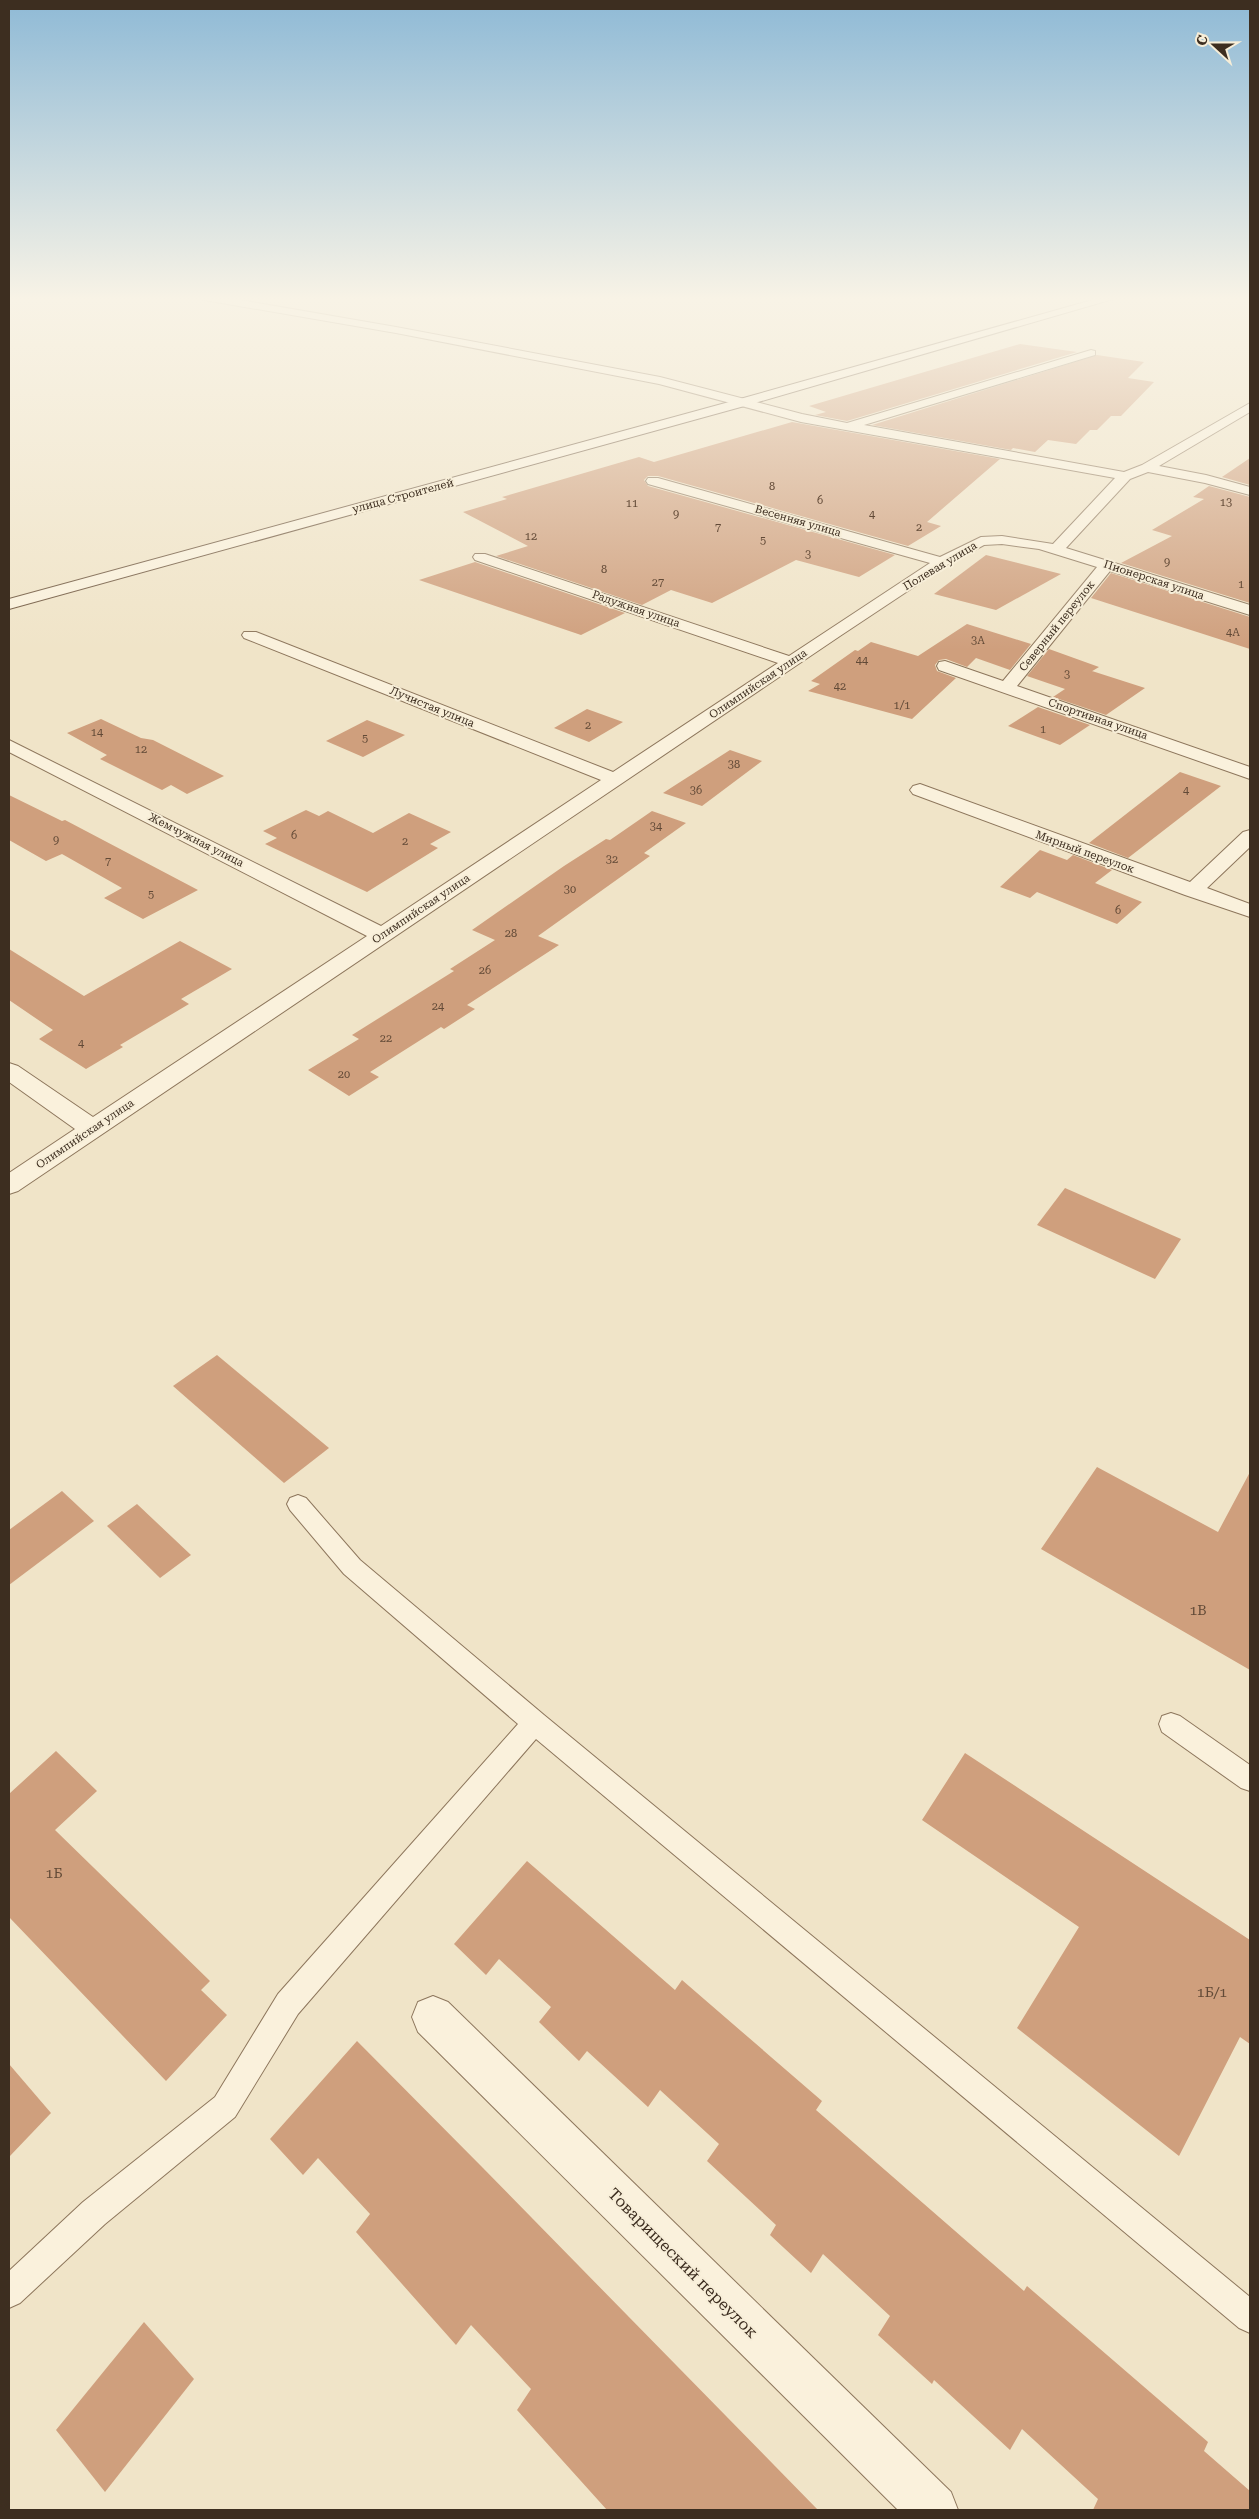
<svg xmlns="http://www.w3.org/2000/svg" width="1259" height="2519" viewBox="0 0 1259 2519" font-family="'Roboto Serif',serif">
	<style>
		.building { fill: #cf9f7d }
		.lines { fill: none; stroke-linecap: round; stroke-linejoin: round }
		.service-casing { stroke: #8d765c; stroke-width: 2 }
		.minor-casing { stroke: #8d765c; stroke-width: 2 }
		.secondary-casing { stroke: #6f573f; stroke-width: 2 }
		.service { fill: #faf1dc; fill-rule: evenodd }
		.minor { fill: #faf1dc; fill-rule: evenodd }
		.secondary { fill: #faf1dc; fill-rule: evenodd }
		.labels { text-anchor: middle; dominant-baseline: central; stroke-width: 4; stroke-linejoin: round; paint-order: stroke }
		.number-label { font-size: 11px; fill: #624a37 }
		.far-street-label { font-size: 11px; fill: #3d2e20; stroke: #f7eed8 }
		.near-number-label { font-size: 14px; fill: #624a37 }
		.near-street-label { font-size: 16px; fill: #3d2e20; stroke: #f7eed8 }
	</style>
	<rect width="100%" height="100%" fill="#f0e4c8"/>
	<!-- building -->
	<g class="building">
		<polygon points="1020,344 1077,352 847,421 815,415 826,412 809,406"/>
		<polygon points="1097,355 1144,362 1128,378 1154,382 1121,416 1111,416 1097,430 1090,430 1076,444 1048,440 1035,452 1013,448 1011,450 872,425"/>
		<polygon points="792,422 1000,459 927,522 941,526 908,546 658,476 648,476 644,480 648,486 895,555 859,577 796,560 712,603 671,590 642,605 496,556 528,546 463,512 507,499 502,497 639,457 654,462"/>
		<polygon points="1250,458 1250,485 1222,477"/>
		<polygon points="1209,486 1250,497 1250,603 1121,563 1172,536 1152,530 1204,499 1193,497"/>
		<polygon points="986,555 1061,574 996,610 934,594"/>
		<polygon points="475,562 625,613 581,635 419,580"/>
		<polygon points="1111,573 1250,617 1250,649 1091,598"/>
		<polygon points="967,624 1031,644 1010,670 976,658 967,667 946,659 939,660 935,665 937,671 956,678 912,719 808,691 820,684 811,681 855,650 858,651 871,642 918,656"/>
		<polygon points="1049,649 1099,667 1079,679 1092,671 1145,688 1106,715 1053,697 1065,689 1027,676"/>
		<polygon points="1038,707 1090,725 1060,745 1008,726"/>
		<polygon points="587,709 623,722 589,742 554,728"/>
		<polygon points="101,719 141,738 153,740 224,776 187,794 171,785 162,790 100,759 107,755 67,733"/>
		<polygon points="367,720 405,735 363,757 326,741"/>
		<polygon points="730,750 762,761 702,806 663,793"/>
		<polygon points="1180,772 1221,786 1128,858 1089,843"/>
		<polygon points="9,795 62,821 65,820 198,890 143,919 104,898 122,888 62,854 46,861 9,840"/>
		<polygon points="306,810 319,816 328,811 373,833 409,813 451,832 430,844 438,848 367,892 265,844 277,838 263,831"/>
		<polygon points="652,811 686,823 644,853 650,856 538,936 559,945 467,1005 475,1009 444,1029 441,1027 370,1072 379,1077 349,1096 308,1070 359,1039 352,1035 454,971 450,969 495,940 472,930 564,866 606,839 610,840"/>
		<polygon points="1040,850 1067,860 1073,855 1112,870 1095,883 1142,902 1117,924 1037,892 1030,898 1000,887"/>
		<polygon points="180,941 232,969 181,999 189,1004 120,1045 123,1047 86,1069 39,1039 53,1030 9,1000 9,949 84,996"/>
		<polygon points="1065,1188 1181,1239 1155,1279 1037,1225"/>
		<polygon points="217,1355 329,1448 284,1483 173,1386"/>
		<polygon points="1097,1467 1218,1532 1250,1472 1250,1670 1041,1549"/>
		<polygon points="62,1491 94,1521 9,1585 9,1530"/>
		<polygon points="137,1504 191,1555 160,1578 107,1526"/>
		<polygon points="56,1751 97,1791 55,1830 210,1981 201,1990 227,2015 166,2081 9,1917 9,1794"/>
		<polygon points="965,1753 1250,1940 1250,2044 1240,2037 1179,2156 1017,2028 1079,1927 922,1820"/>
		<polygon points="527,1861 675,1990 682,1980 822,2101 816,2110 1024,2291 1027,2286 1208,2442 1204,2451 1250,2491 1250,2510 1093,2510 1098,2499 1022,2429 1010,2450 934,2380 932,2384 878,2335 890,2316 823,2254 811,2273 770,2235 776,2225 707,2161 719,2144 660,2090 648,2107 587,2051 579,2061 539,2022 551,2007 499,1959 486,1975 454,1944"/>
		<polygon points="357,2041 483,2168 818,2510 607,2510 517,2410 531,2389 471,2325 456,2345 356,2232 370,2214 318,2158 303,2175 270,2139"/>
		<polygon points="9,2064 51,2113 9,2157"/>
		<polygon points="144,2322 194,2379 105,2492 56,2430"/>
	</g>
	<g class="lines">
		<defs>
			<g id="service">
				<polygon points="298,1495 306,1498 360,1560 544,1715 1250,2297 1250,2333 1239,2328 536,1739 298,2014 235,2117 105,2224 20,2303 9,2308 9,2271 83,2202 215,2097 278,1994 518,1724 344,1574 290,1510 287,1504 290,1498"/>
				<polygon points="1171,1713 1180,1716 1250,1765 1250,1791 1241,1788 1162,1732 1159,1724 1162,1716"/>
			</g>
			<g id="minor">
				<polygon points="199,297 223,297 396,327 660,377 802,414 847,423 1091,350 1095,351 1095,355 864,425 1124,472 1142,465 1250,403 1250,412 1159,466 1206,475 1250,487 1250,495 1205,483 1148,472 1130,479 1066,548 1250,605 1250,615 1110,571 1017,686 1250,767 1250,779 939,670 937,666 939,662 945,661 1003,681 1097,567 1039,549 1002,544 984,545 947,565 840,636 18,1191 9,1194 9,1173 75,1129 9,1082 9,1063 18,1066 93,1117 367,936 9,752 9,740 381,926 601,780 244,638 242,635 244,632 256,632 613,772 778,663 475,560 473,557 475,554 485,554 789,656 930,563 648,484 646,481 648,478 658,478 940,557 981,537 1002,536 1053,544 1115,478 801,422 659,384 396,333 204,300"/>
				<polygon points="920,784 1190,882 1243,832 1250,830 1250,847 1207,888 1250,904 1250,917 1185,895 913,794 910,790 913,786"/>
				<polygon points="433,1996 448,2002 951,2492 958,2510 898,2510 418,2032 412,2017 418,2002"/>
			</g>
			<polygon id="secondary" points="1103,297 1120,297 748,405 9,609 9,599 740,399"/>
		</defs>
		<!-- service casing -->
		<use href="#service" class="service-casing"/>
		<!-- minor casing -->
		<use href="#minor" class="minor-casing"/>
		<!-- secondary casing -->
		<use href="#secondary" class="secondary-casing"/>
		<!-- service -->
		<use href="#service" class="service"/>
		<!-- minor -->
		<use href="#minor" class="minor"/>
		<!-- secondary -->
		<use href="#secondary" class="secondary"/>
	</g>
	<!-- sky -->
	<linearGradient id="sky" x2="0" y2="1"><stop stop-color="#8fbad6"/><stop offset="0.46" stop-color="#f8f3e6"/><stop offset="1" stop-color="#f8f3e6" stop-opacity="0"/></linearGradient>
	<rect width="1259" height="650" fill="url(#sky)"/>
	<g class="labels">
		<!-- number labels -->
		<g class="number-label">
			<text x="772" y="486">8</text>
			<text x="820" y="500">6</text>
			<text x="1226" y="502">13</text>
			<text x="632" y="503">11</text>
			<text x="676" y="514">9</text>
			<text x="872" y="514">4</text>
			<text x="718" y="527">7</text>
			<text x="919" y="527">2</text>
			<text x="531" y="536">12</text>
			<text x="763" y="540">5</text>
			<text x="808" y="554">3</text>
			<text x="1167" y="562">9</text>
			<text x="604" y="569">8</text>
			<text x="658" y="582">27</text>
			<text x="1241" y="584">1</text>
			<text x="1233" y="632">4А</text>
			<text x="978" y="640">3А</text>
			<text x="862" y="660">44</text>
			<text x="1067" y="674">3</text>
			<text x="840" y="686">42</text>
			<text x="902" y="705">1/1</text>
			<text x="588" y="725">2</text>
			<text x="1043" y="729">1</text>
			<text x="97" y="732">14</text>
			<text x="365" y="738">5</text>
			<text x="141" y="749">12</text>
			<text x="734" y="764">38</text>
			<text x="696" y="790">36</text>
			<text x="1186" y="790">4</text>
			<text x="656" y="826">34</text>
			<text x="294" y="835">6</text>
			<text x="56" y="840">9</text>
			<text x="405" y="841">2</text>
			<text x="612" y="859">32</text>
			<text x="108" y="861">7</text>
			<text x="570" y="889">30</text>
			<text x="151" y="894">5</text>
			<text x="1118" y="910">6</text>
			<text x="511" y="933">28</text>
			<text x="485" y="970">26</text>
			<text x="438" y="1006">24</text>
			<text x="386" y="1038">22</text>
			<text x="81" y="1043">4</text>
			<text x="344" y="1074">20</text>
		</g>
		<!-- far-street labels -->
		<g class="far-street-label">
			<text transform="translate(403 496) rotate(-15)">улица Строителей</text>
			<text transform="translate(798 521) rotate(16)">Весенняя улица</text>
			<text transform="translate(940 566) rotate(-31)">Полевая улица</text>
			<text transform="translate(1154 580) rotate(18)">Пионерская улица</text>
			<text transform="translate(636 609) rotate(19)">Радужная улица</text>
			<text transform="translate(1057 626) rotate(-51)">Северный переулок</text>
			<text transform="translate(758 684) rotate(-34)">Олимпийская улица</text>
			<text transform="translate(432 707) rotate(22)">Лучистая улица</text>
			<text transform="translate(1098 719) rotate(19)">Спортивная улица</text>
			<text transform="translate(196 840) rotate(27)">Жемчужная улица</text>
			<text transform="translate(1085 852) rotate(20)">Мирный переулок</text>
			<text transform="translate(421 909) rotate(-34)">Олимпийская улица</text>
			<text transform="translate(85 1134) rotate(-34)">Олимпийская улица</text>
		</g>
		<!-- near-number labels -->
		<g class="near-number-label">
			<text x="1198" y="1610">1В</text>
			<text x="54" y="1873">1Б</text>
			<text x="1212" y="1992">1Б/1</text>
		</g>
		<!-- near-street labels -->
		<g class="near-street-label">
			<text transform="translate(683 2263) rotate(45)">Товарищеский переулок</text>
		</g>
	</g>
	<!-- border -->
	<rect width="1259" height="2519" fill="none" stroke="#3d2e20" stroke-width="20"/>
	<!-- north arrow -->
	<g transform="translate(1214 45) rotate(291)" stroke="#f7eed8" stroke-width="4" paint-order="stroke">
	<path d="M0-4L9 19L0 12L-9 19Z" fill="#3d2e20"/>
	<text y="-8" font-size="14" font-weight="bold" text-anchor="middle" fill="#3d2e20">С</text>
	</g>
</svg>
